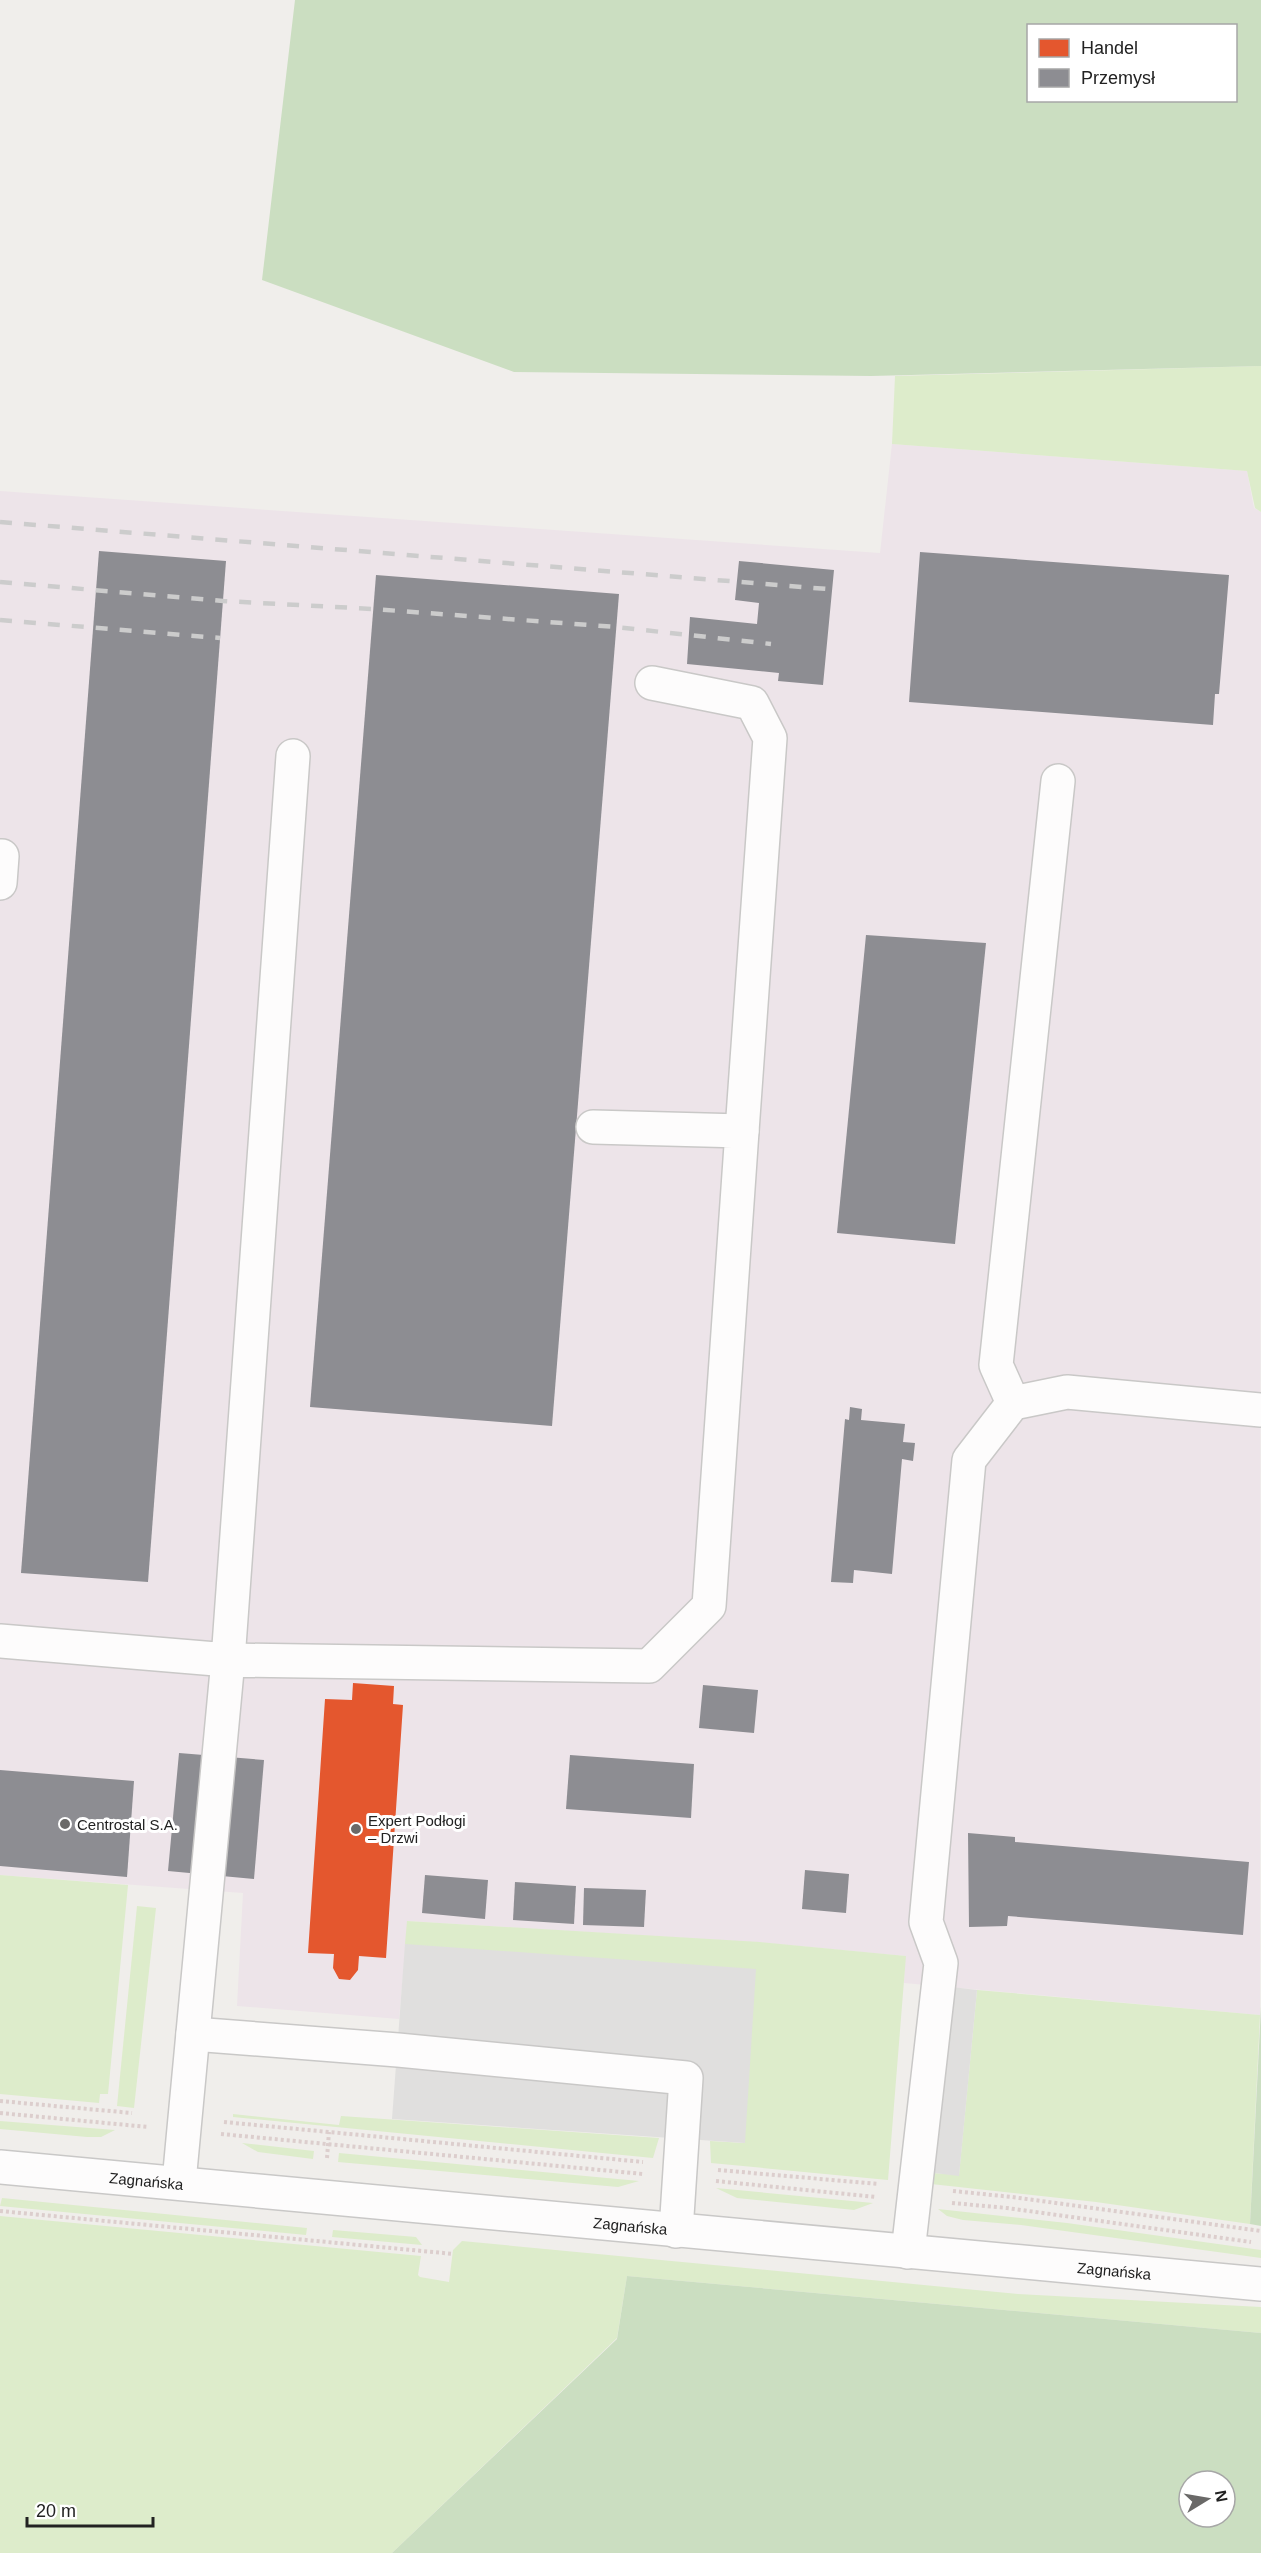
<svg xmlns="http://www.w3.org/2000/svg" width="1261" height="2553" viewBox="0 0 1261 2553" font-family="Helvetica,sans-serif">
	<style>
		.industrial { fill: #ede4e9 }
		.grass { fill: #ddeccb }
		.forest { fill: #cbdec1; fill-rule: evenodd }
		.parking { fill: #e0dfde }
		.shops { fill: #e4572e }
		.industry { fill: #8d8d92 }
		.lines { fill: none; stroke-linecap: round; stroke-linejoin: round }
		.minor-casing { stroke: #c9c8c7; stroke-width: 36 }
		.path { stroke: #dccecd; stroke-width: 4; stroke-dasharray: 3 3; stroke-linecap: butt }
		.minor { stroke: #fdfcfc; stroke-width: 33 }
		.rail { stroke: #ccc; stroke-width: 4.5; stroke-dasharray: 12 12; stroke-linecap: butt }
		.poi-dot { fill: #6a6968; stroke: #fff; stroke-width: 2 }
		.labels { text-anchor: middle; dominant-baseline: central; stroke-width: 6; stroke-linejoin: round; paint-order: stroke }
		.poi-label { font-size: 15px; fill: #222; stroke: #fff; text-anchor: start }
		.street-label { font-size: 15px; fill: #222; stroke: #fff }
	</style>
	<rect width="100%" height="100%" fill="#f0eeeb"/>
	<!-- industrial -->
	<polygon class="industrial" points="892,444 1247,471 1254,508 1261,512 1260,2015 904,1983 905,1956 767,1943 408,1921 399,2019 237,2006 243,1893 0,1875 0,491 880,553"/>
	<!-- grass -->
	<g class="grass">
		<polygon points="1261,366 1261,512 1255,508 1247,471 892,444 895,376"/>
		<polygon points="0,1875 128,1885 108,2094 100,2094 99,2103 0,2094"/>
		<polygon points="137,1906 156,1908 134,2108 117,2106"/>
		<polygon points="407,1921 760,1942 906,1956 888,2180 711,2163 710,2141 744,2143 405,1944"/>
		<polygon points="977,1990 1260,2015 1250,2224 1096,2202 931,2184 933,2173 959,2175"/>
		<polygon points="233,2114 339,2125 341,2116 659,2138 653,2158 233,2117"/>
		<polygon points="0,2121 115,2130 101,2137 87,2137 0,2129"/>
		<polygon points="242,2143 314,2151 313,2159 258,2152"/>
		<polygon points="339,2153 639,2181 618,2187 338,2162"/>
		<polygon points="716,2188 873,2203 854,2210 737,2198"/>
		<polygon points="2,2198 307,2228 306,2235 0,2206"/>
		<polygon points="938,2209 1067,2223 1261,2250 1261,2258 1021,2225 963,2220 947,2216"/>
		<polygon points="0,2216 421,2256 418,2275 420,2277 449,2282 453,2250 462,2241 1018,2294 1261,2307 1261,2333 627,2276 617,2338 392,2553 0,2553"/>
		<polygon points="333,2230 416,2237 422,2245 332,2237"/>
	</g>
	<!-- forest -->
	<g class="forest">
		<path d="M295,0H1261V366L871,376L514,372L262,280ZM1028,26H1236V100H1028Z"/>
		<polygon points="1261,2007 1261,2226 1250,2224"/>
		<path d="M627,2276L1261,2333V2553H392L617,2339ZM1189,2481H1225V2517H1189Z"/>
	</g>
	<!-- parking -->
	<g class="parking">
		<polygon points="405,1944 756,1969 745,2143 392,2119"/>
		<polygon points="952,1987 977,1990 959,2176 934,2173"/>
	</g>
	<!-- shops -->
	<polygon class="shops" points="353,1683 394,1686 393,1704 403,1705 386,1958 359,1956 358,1970 350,1980 339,1979 333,1968 334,1954 308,1953 325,1699 352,1700"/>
	<!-- industry -->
	<g class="industry">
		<polygon points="99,551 226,561 148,1582 21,1573"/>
		<polygon points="920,552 1229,575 1219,694 1215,694 1213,725 909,702"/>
		<polygon points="739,561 834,570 823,685 778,681 779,673 687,664 690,617 757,624 759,603 735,600"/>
		<polygon points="376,575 619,594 552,1426 310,1407"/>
		<polygon points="866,935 986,943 955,1244 837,1233"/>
		<polygon points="850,1407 862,1409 861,1420 905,1424 903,1442 915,1443 913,1461 902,1459 892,1574 854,1570 853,1583 831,1582 845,1419 849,1420"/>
		<polygon points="703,1685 758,1690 754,1733 699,1728"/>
		<polygon points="179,1753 264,1760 254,1879 168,1871"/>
		<polygon points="570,1755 694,1764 691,1818 566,1809"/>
		<polygon points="0,1770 134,1781 127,1877 0,1866"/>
		<polygon points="968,1833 1015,1837 1015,1842 1249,1862 1243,1935 1008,1916 1007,1926 969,1927"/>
		<polygon points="805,1870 849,1874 846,1913 802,1909"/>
		<polygon points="425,1875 488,1880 485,1919 422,1913"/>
		<polygon points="515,1882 576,1886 574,1924 513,1920"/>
		<polygon points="584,1888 646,1890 644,1927 583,1925"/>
	</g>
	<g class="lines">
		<defs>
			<g id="minor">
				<polyline points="652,683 752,703 770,738 742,1131"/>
				<polyline points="0,856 2,856 0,883"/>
				<polyline points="1013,1403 996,1365 1058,781"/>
				<polyline points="0,1641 228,1660 293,756"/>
				<polyline points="193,2034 398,2050 686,2078 676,2231"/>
				<path id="s1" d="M0,2167L1261,2284"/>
				<polyline points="179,2182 228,1660 649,1666 709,1606 742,1131 593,1127"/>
				<polyline points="908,2252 941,1963 926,1922 969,1460 1013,1403 1067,1392 1261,1410"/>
			</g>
		</defs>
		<!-- minor casing -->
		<use href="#minor" class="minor-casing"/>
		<!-- path -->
		<g class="path">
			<polyline points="0,2101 132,2113"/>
			<polyline points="0,2113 148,2127"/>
			<polyline points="224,2122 643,2162"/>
			<polyline points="221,2134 643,2174"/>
			<polyline points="327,2158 329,2132"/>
			<polyline points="718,2170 878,2184"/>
			<polyline points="716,2181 876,2197"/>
			<polyline points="953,2191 1012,2197 1261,2231"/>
			<polyline points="952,2203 1007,2208 1251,2242"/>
			<polyline points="0,2211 454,2254"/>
		</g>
		<!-- minor -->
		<use href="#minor" class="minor"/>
		<!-- rail -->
		<g class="rail">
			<polyline points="0,522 827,589"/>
			<polyline points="0,582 223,601 373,609 616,627 771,644"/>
			<polyline points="0,620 220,638"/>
		</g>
	</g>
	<!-- markers -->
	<g class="poi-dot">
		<circle cx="65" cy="1824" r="6"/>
		<circle cx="356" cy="1829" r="6"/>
	</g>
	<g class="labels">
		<!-- poi labels -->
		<g class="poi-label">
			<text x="368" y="1820">Expert Podłogi<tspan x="368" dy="17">– Drzwi</tspan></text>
			<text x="77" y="1824">Centrostal S.A.</text>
		</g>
		<!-- street labels -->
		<g class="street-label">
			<text stroke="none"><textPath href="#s1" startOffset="147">Zagnańska</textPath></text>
			<text stroke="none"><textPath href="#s1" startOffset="633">Zagnańska</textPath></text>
			<text stroke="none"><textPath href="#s1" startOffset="1119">Zagnańska</textPath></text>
		</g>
	</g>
	<!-- legend -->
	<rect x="1027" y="24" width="210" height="78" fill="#ffffff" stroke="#a7a7a7" stroke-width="1.5"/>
	<rect x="1039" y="39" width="30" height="18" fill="#e4572e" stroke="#a7a7a7" stroke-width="1.5"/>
	<text x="1081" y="54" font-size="18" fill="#222222">Handel</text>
	<rect x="1039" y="69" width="30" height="18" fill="#8d8d92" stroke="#a7a7a7" stroke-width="1.5"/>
	<text x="1081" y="84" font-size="18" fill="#222222">Przemysł</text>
	<!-- north arrow -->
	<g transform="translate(1207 2499) rotate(79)"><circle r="28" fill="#ffffff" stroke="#a7a7a7" stroke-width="1.5"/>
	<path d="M0-4.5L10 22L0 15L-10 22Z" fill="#6a6968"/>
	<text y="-9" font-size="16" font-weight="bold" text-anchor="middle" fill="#222222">N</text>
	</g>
	<!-- scale -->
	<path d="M27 2517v9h126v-9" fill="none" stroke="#222222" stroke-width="3"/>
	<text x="36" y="2517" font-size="18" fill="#222222" stroke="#ffffff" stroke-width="4.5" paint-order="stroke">20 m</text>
</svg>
